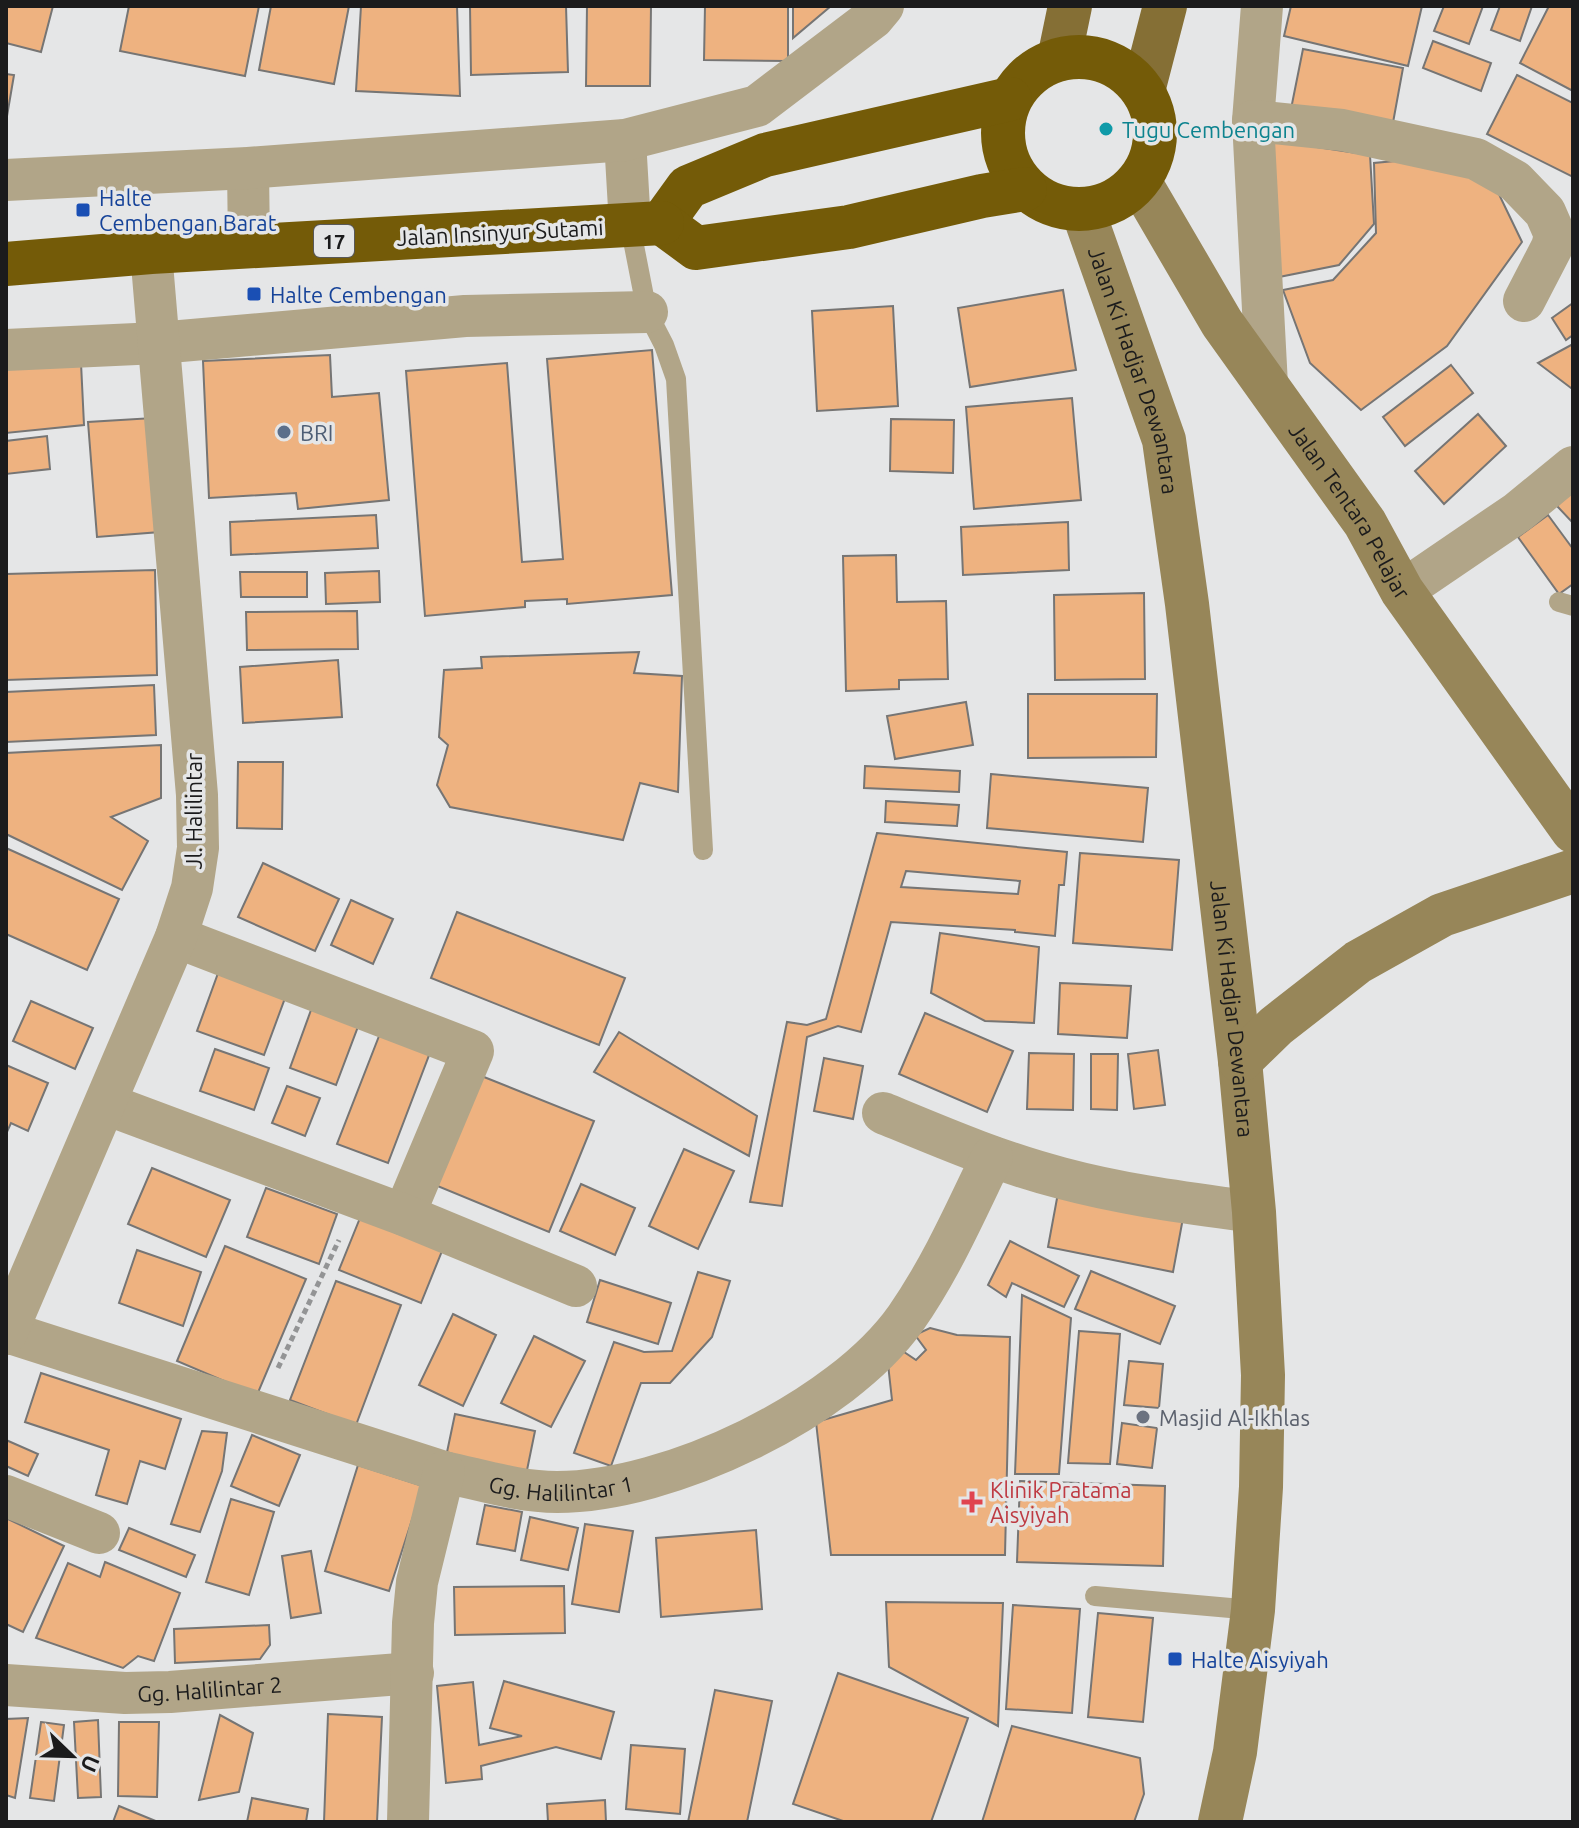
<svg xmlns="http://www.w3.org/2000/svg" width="1579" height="1828" viewBox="0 0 1579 1828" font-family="Ubuntu,sans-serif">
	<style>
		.building { fill: #eeb280; stroke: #767574; stroke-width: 2; fill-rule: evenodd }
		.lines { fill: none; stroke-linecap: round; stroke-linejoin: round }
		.path { stroke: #939495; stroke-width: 5; stroke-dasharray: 6 4; stroke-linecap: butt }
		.lane { stroke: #b1a588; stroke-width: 20 }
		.street { stroke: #b1a588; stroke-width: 42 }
		.secondary { stroke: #978659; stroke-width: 44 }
		.primary { stroke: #856f35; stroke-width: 44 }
		.highway { stroke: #745b08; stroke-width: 44 }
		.culture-dot { fill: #0f9aa8; stroke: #e5e6e7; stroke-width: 3 }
		.transit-dot { fill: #1a4fb4; stroke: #e5e6e7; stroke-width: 3 }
		.service-dot { fill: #5c6f8a; stroke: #e5e6e7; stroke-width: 3 }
		.worship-dot { fill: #6b7280; stroke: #e5e6e7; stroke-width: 3 }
		.health-dot { fill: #e0444e; stroke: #e5e6e7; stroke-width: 3 }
		.labels { text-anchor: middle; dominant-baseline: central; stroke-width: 7; stroke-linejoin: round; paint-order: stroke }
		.shield { fill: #e5e6e7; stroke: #585859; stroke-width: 2 }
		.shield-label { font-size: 20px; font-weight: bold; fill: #1b1b1c }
		.culture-label { font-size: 22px; fill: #0d838f; stroke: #e5e6e7; text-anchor: start }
		.transit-label { font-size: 22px; fill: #164399; stroke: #e5e6e7; text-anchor: start }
		.street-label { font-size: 22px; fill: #1b1b1c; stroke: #e5e6e7 }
		.service-label { font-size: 22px; fill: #4e5e75; stroke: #e5e6e7; text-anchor: start }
		.worship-label { font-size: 22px; fill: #5b616d; stroke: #e5e6e7; text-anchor: start }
		.health-label { font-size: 22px; fill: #be3a42; stroke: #e5e6e7; text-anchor: start }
	</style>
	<rect width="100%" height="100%" fill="#e5e6e7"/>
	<!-- building -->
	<g class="building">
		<polygon points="6,6 53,6 41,52 6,43"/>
		<polygon points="129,6 259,6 245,76 120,51"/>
		<polygon points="271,6 349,6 334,84 259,70"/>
		<polygon points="361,6 457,6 460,96 356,91"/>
		<polygon points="470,6 566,6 568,72 471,75"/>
		<polygon points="587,6 651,6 650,86 586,86"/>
		<polygon points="705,6 788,6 788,61 704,60"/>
		<polygon points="793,6 831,6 793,38"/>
		<polygon points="1291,6 1422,6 1408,66 1284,36"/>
		<polygon points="1444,6 1483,6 1469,44 1434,31"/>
		<polygon points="1500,6 1532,6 1520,41 1491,30"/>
		<polygon points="1549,6 1573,6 1573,91 1520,63"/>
		<polygon points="1433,41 1491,63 1481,91 1423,68"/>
		<polygon points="1303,49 1403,68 1392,128 1291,109"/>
		<polygon points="6,74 14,75 6,122"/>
		<polygon points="1517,75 1573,103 1573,177 1487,134"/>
		<polygon points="1263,139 1370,155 1374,224 1339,265 1279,277"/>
		<polygon points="1417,159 1495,186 1522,242 1447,346 1361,410 1310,363 1283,290 1333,280 1376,233 1374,163"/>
		<polygon points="1063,290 1076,370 970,387 958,308"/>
		<polygon points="1573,303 1573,335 1566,340 1552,318"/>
		<polygon points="893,306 898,406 817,411 812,311"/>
		<polygon points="1573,344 1573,386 1571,388 1538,363"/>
		<polygon points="652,350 672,595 567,604 567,599 525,601 525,607 425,616 406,371 507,363 522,562 563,559 547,359"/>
		<polygon points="330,355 332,397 379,393 389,500 298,509 296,493 209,498 203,361"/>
		<polygon points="81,363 84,425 6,433 6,369"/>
		<polygon points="1451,365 1473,393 1405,446 1383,417"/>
		<polygon points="1072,398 1081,500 974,509 966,407"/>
		<polygon points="1478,414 1506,446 1444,504 1415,471"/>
		<polygon points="153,418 160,532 97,537 88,422"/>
		<polygon points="891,419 954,420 953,473 890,471"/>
		<polygon points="47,436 50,469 6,474 6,441"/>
		<polygon points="1573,490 1573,523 1557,506"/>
		<polygon points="376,515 378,548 231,555 230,522"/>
		<polygon points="1548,515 1573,549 1573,584 1559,594 1518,537"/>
		<polygon points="1068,522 1069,570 963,575 961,527"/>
		<polygon points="896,555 897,602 946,601 948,679 899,680 899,689 846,691 843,556"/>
		<polygon points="155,570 157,675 6,680 6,574"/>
		<polygon points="379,571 380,602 326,604 325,573"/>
		<polygon points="240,572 307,572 307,597 241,597"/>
		<polygon points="1144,593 1145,679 1055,680 1054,595"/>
		<polygon points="357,611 358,649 247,650 246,612"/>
		<polygon points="639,652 634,673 682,676 678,792 640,783 623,840 450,807 437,785 448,745 439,737 444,670 482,668 481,657"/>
		<polygon points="338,660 342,717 243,723 240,667"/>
		<polygon points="154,685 156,735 6,742 6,692"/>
		<polygon points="1028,694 1157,694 1156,757 1028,758"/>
		<polygon points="966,702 973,745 895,759 887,716"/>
		<polygon points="161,745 161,798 111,817 148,841 122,890 6,834 6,753"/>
		<polygon points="238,762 283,762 282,829 237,828"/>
		<polygon points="865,766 960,771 959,792 864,788"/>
		<polygon points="991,774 1148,788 1143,842 987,828"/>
		<polygon points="886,801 959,805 957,826 885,822"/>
		<path d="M877,833L1067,852L1064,885H1059L1055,936L1015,932V930L891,922L861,1032L838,1026L807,1037L782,1206L750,1202L787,1022L807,1025L826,1019ZM906,871L1020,881L1018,894L901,887Z"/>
		<polygon points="6,848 119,899 87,970 6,934"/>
		<polygon points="1080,853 1179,860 1172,950 1073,943"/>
		<polygon points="263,863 339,899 315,951 238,917"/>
		<polygon points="351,900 393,919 373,964 331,945"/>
		<polygon points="457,912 625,978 599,1045 431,978"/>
		<polygon points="940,933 1039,947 1034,1023 985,1021 931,993"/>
		<polygon points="221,965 288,990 264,1055 197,1031"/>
		<polygon points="1060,983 1131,986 1127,1038 1058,1034"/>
		<polygon points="315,999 362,1016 336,1085 290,1068"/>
		<polygon points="31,1001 93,1028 75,1069 13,1041"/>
		<polygon points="925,1013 1013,1051 987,1112 899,1074"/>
		<polygon points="381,1031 431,1050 388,1163 337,1144"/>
		<polygon points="619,1032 757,1116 749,1156 594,1072"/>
		<polygon points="215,1049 269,1068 254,1110 200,1091"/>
		<polygon points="1158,1050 1165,1105 1134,1109 1128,1054"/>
		<polygon points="1029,1053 1074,1054 1073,1110 1027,1109"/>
		<polygon points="1091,1054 1118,1054 1117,1110 1091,1109"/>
		<polygon points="824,1058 863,1066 853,1119 814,1111"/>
		<polygon points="6,1065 48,1083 28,1131 11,1123 6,1134"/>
		<polygon points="479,1075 594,1121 549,1232 435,1185"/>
		<polygon points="287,1086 320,1098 305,1136 272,1123"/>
		<polygon points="684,1149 734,1171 698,1249 649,1226"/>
		<polygon points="152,1168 230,1200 206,1257 128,1224"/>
		<polygon points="581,1184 635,1208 615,1255 560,1231"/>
		<polygon points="266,1188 337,1214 319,1264 247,1237"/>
		<polygon points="1058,1193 1183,1218 1173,1272 1048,1247"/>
		<polygon points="360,1218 442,1251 421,1303 339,1270"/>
		<polygon points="1010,1241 1079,1276 1064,1307 1012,1283 1006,1297 988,1285"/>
		<polygon points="225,1246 306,1279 257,1395 177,1361"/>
		<polygon points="137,1250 201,1272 183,1326 119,1303"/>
		<polygon points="1091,1271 1175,1306 1160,1344 1075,1309"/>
		<polygon points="698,1272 730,1281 712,1337 670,1383 641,1383 611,1466 574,1453 614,1342 644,1352 672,1351"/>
		<polygon points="600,1280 671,1303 658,1344 587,1322"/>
		<polygon points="336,1281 401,1305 356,1425 290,1400"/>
		<polygon points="1022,1295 1071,1318 1059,1474 1015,1474"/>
		<polygon points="453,1314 496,1335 463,1406 419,1385"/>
		<polygon points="930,1328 957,1335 1010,1337 1005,1555 831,1555 816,1422 892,1400 888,1364 904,1352 916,1360 926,1350 915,1335"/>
		<polygon points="1079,1331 1120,1334 1110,1464 1068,1463"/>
		<polygon points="534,1336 585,1361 551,1427 501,1403"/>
		<polygon points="1129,1361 1163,1364 1159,1408 1124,1405"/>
		<polygon points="41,1373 181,1419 165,1469 140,1461 127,1504 96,1495 109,1450 25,1422"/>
		<polygon points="455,1414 535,1431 526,1475 446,1457"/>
		<polygon points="1122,1423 1157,1428 1152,1468 1117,1464"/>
		<polygon points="202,1431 227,1433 222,1471 200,1532 171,1524"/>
		<polygon points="252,1435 300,1455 279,1506 231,1486"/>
		<polygon points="6,1440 38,1454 28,1476 6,1466"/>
		<polygon points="358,1465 423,1486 389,1591 325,1571"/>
		<polygon points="1020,1481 1165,1486 1163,1566 1017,1562"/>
		<polygon points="231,1499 274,1512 249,1595 206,1582"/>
		<polygon points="485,1505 522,1512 515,1551 477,1544"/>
		<polygon points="530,1517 578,1528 568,1570 521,1560"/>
		<polygon points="6,1518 64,1546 23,1632 6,1624"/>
		<polygon points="585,1524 633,1531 619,1612 572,1604"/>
		<polygon points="129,1528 195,1555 186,1577 119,1550"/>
		<polygon points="756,1530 762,1609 661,1617 656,1538"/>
		<polygon points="311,1551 321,1613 291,1618 282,1556"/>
		<polygon points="105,1562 180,1593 154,1661 138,1656 123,1668 36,1638 68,1563 100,1577"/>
		<polygon points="564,1586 565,1633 455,1635 454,1587"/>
		<polygon points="886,1602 1003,1603 998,1726 889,1667"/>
		<polygon points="1013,1605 1080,1609 1072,1713 1006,1709"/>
		<polygon points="1098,1613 1153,1618 1143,1722 1088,1717"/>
		<polygon points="269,1625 270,1645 260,1659 175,1663 174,1629"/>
		<polygon points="838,1673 968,1718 931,1822 846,1822 793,1804"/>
		<polygon points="504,1681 614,1712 601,1759 556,1747 481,1766 482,1779 446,1783 437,1686 473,1682 479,1745 522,1736 490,1728"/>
		<polygon points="715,1690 772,1701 747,1822 688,1822"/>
		<polygon points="328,1714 382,1717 377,1822 324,1822"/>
		<polygon points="220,1715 253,1733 239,1792 199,1800"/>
		<polygon points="28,1718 15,1798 6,1795 6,1719"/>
		<polygon points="98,1720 101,1797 78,1798 74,1722"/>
		<polygon points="41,1722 64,1725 54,1801 30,1798"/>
		<polygon points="119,1722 159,1722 157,1797 118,1796"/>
		<polygon points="1012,1726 1140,1758 1144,1794 1134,1822 982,1822"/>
		<polygon points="631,1745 685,1749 680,1814 626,1809"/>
		<polygon points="252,1798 308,1809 306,1822 247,1822"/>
		<polygon points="605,1800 606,1822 548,1822 547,1804"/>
		<polygon points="119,1806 158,1822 113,1822"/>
	</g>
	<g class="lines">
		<!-- path -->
		<polyline class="path" points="278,1368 339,1240"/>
		<!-- lane -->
		<g class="lane">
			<polyline points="630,225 647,312 664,345 676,379 703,850"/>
			<polyline points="1559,602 1573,606"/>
			<polyline points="1095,1596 1253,1610"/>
		</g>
		<!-- street -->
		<g class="street">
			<polyline points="1262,6 1253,121 1267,385"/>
			<polyline points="1253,121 1342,130 1476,159 1515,181 1545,212 1555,235 1552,247 1524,301"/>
			<polyline points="625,140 630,225"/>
			<polyline points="248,168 249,246"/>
			<polyline points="6,180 248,168 625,140 757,106 873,18 883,6"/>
			<polyline points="6,350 158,343 465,316 647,312"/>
			<polyline points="1402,591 1518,512 1573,467"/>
			<polyline points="176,937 473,1051 404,1215"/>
			<polyline points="106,1104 404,1215 576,1286"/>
			<path d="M883,1113C941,1137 999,1162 1061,1178C1124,1195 1189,1203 1254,1212"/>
			<path id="s1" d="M7,1332L444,1472C482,1480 519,1492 557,1492C669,1492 841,1410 906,1318C941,1268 966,1211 992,1157"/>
			<polyline points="6,1334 176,937 192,888 198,848 197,795 151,252"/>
			<polyline points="6,1496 99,1533"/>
			<path id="s2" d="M6,1685L125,1693L170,1692L413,1673"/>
			<polyline points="408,1822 413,1623 417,1582 444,1472"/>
		</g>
		<!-- secondary -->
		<g class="secondary">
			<path id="s3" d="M1139,181L1222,323L1365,523L1402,591L1573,831"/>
			<path id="s4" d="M1083,211L1164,440L1187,604L1240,1061L1254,1212L1263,1375L1261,1487L1253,1610L1235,1752L1220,1822"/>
			<polyline points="1240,1061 1276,1026 1358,962 1442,915 1573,871"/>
		</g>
		<!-- primary -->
		<g class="primary">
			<polyline points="1059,59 1070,6"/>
			<polyline points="1143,91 1165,6"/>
		</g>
		<!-- highway -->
		<g class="highway">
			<circle cx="1079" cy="133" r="76"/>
			<polyline points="662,223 688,187 765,155 1010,99"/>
			<polyline points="662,223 696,248 849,227 982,196 1025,189"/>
			<polyline points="6,264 151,252 662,223"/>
		</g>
	</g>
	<!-- markers -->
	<circle class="culture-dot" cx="1106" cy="129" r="8"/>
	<g class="transit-dot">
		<rect x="75" y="202" width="16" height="16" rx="4"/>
		<rect x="246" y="286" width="16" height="16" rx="4"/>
		<rect x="1167" y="1651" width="16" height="16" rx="4"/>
	</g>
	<circle class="service-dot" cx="284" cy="432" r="8"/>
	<circle class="worship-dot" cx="1143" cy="1417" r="8"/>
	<path class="health-dot" d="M968 1490h8v8h8v8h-8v8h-8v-8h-8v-8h8z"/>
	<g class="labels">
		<!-- shield labels -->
		<rect class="shield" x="314" y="225" width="40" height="32" rx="6"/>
		<g class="shield-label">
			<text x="334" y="241">17</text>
		</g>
		<!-- culture labels -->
		<g class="culture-label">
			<text x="1122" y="129">Tugu Cembengan</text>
		</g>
		<!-- transit labels -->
		<g class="transit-label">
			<text x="99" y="197">Halte<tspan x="99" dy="25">Cembengan Barat</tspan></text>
			<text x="270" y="294">Halte Cembengan</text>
			<text x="1191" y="1659">Halte Aisyiyah</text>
		</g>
		<!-- street labels -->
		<g class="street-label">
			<text transform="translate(500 232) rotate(-3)">Jalan Insinyur Sutami</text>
			<text stroke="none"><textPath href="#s4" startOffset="168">Jalan Ki Hadjar Dewantara</textPath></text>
			<text stroke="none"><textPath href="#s3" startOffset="392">Jalan Tentara Pelajar</textPath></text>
			<text transform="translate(193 811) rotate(-90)">Jl. Halilintar</text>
			<text stroke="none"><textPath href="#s4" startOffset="816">Jalan Ki Hadjar Dewantara</textPath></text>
			<text stroke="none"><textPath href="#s1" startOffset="578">Gg. Halilintar 1</textPath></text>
			<text stroke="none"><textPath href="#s2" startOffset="204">Gg. Halilintar 2</textPath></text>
		</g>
		<!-- service labels -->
		<g class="service-label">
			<text x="300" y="432">BRI</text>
		</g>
		<!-- worship labels -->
		<g class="worship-label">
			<text x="1159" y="1417">Masjid Al-Ikhlas</text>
		</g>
		<!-- health labels -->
		<g class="health-label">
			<text x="990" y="1489">Klinik Pratama<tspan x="990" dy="25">Aisyiyah</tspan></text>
		</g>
	</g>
	<!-- border -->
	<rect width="1579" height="1828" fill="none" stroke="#1b1b1c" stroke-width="16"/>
	<!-- north arrow -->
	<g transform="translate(72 1756) rotate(113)" stroke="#e5e6e7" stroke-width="6" paint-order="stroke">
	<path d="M0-6L14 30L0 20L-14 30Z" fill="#1b1b1c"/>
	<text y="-12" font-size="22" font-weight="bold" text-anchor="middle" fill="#1b1b1c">U</text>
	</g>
</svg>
